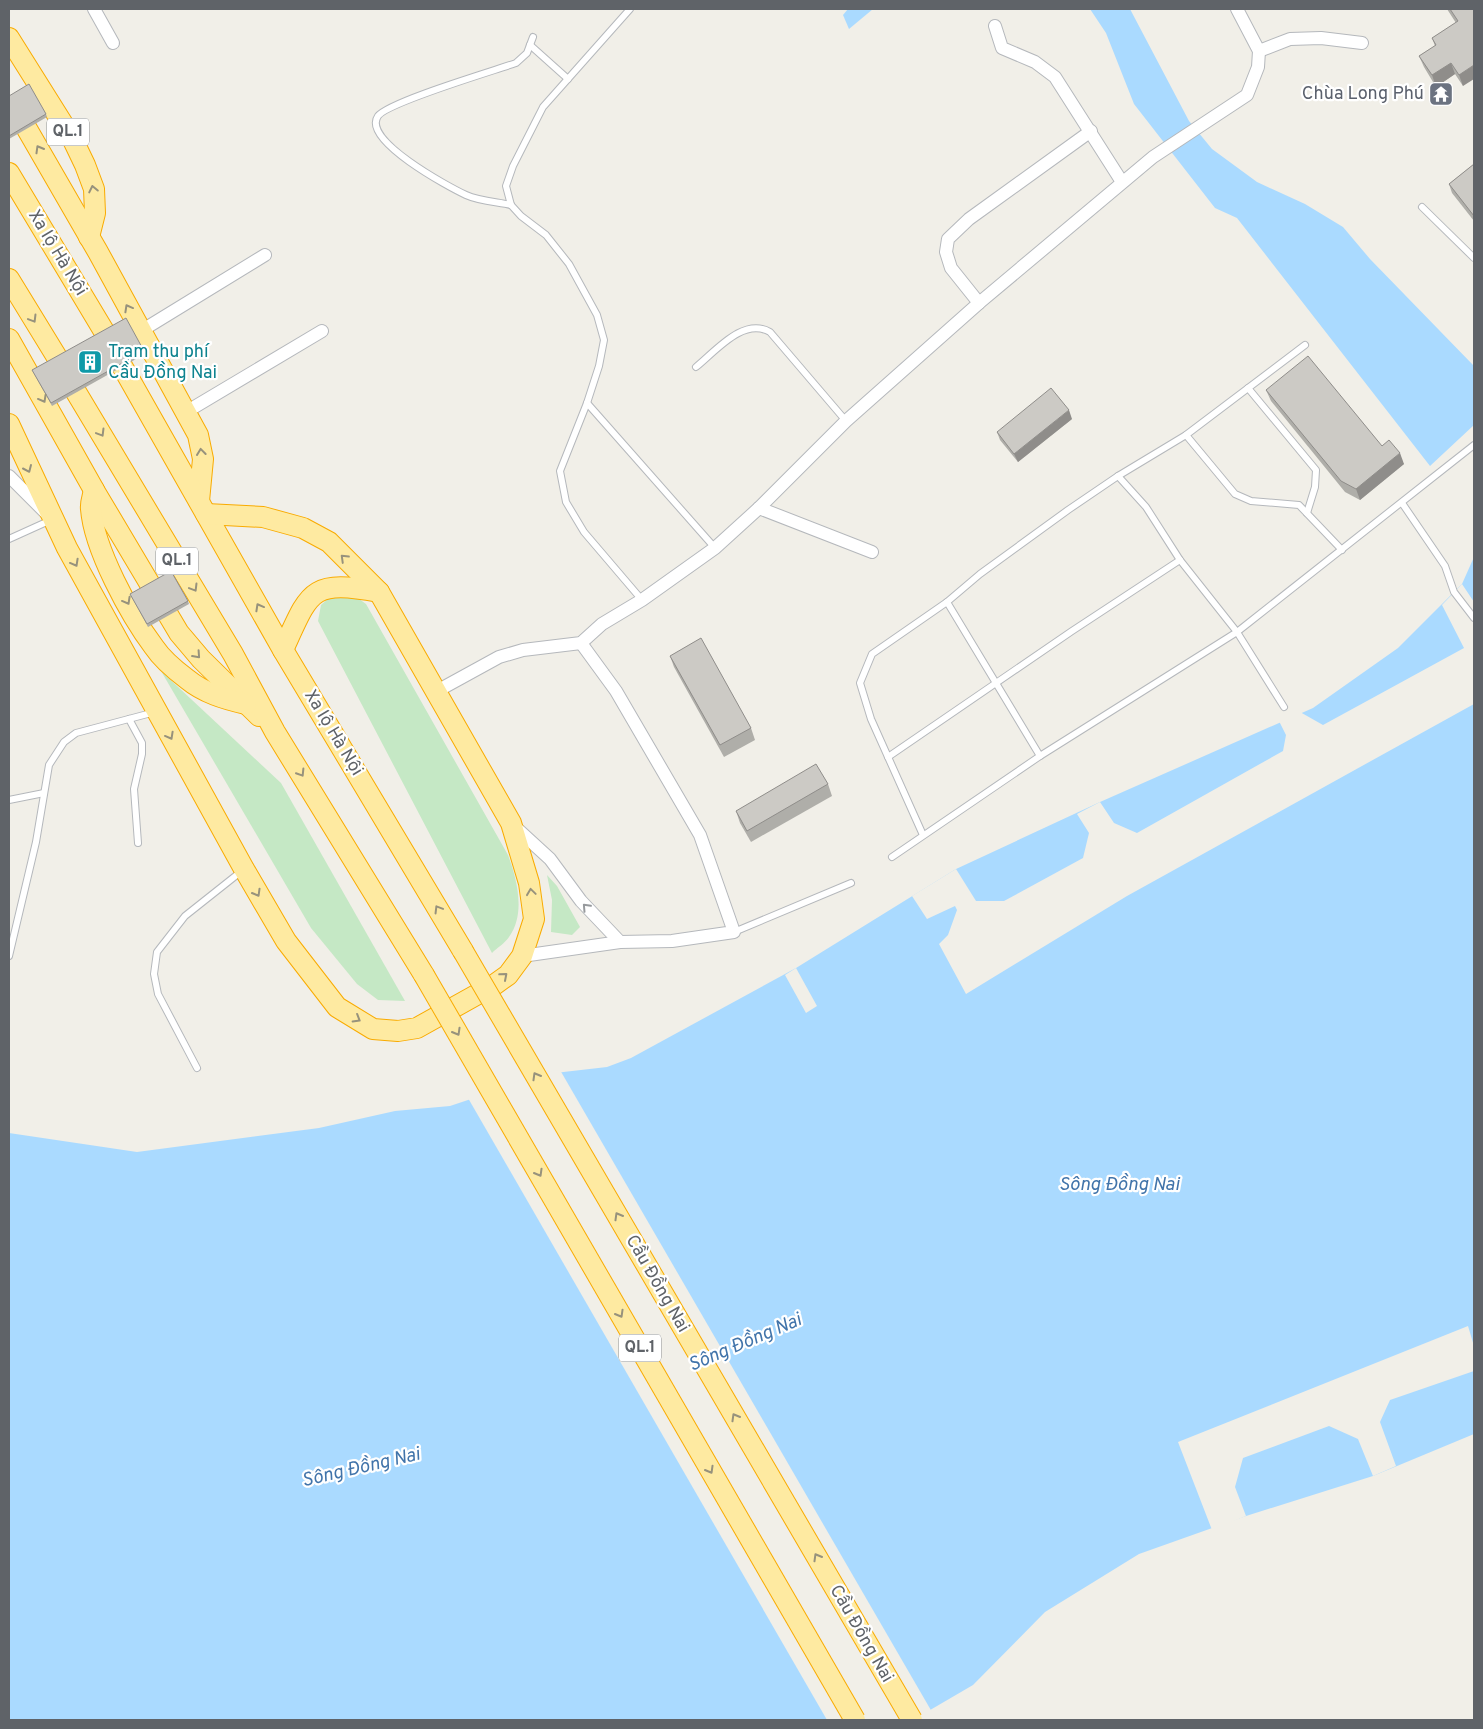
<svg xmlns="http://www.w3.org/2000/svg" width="1483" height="1729" viewBox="0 0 1483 1729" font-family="Overpass,sans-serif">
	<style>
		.green { fill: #c5e8c5 }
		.water { fill: #aadaff }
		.pier { fill: #f1efe8 }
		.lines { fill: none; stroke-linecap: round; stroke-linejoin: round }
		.service-casing { stroke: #b5b8bc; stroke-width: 8 }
		.minor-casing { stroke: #b5b8bc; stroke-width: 14 }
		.trunk-casing { stroke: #f9ab00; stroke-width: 22 }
		.service { stroke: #fff; stroke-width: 6 }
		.minor { stroke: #fff; stroke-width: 12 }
		.trunk { stroke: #feeaa1; stroke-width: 20 }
		.trunk-bridge-casing { stroke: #f9ab00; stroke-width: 22; stroke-linecap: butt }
		.trunk-bridge { stroke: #feeaa1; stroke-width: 20 }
		.wall { fill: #afaea9 }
		.shaded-wall { fill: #8f8d8a }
		.building { fill: #cccac5; stroke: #8f8d8a }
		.oneway { stroke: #97927c }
		.oneway2 { stroke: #979a9d }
		.labels { text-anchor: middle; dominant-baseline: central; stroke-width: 4.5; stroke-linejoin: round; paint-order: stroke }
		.shield { fill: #fff; stroke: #8f9295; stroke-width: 1 }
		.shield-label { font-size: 16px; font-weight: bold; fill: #5f6368 }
		.worship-label { font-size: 18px; fill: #5b616d; stroke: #fff; text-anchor: end }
		.street-label { font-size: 18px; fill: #5f6368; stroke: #fff }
		.culture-label { font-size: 18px; fill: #0d838f; stroke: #fff; text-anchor: start }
		.water-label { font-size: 19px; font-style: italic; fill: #4174aa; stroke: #fff }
	</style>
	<rect width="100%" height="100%" fill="#f1efe8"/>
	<!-- green -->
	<g class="green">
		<path d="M340,594L355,596L366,604L508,855C517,879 526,914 509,937C505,943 497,948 492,953L318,621L321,605L329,598Z"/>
		<polygon points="161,671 281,783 405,1001 378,1000 357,984 311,928"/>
		<polygon points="547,875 557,886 580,927 572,935 551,932 552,900"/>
	</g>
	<!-- water -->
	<g class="water">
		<polygon points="848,9 873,9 849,29 843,15"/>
		<polygon points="1090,9 1130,9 1189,121 1212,149 1257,182 1305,204 1343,227 1370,259 1474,366 1474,425 1430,466 1237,218 1215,208 1134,104 1106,33"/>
		<polygon points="1474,557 1474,1434 1373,1476 1246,1516 1139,1554 1045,1612 973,1685 913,1720 9,1720 9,1133 137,1152 319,1128 395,1111 450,1106 546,1074 607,1067 631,1058 796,968 956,869 1100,802 1313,708 1398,648 1462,584"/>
	</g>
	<!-- pier -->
	<g class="pier">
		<polygon points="1462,584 1474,602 1474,704 1127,896 966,994 939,944 948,935 957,910 955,906 927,919 912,896 956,869 976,901 1004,901 1083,858 1089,833 1077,814 1100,802 1114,823 1137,833 1283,751 1286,735 1279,721 1300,712 1323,725 1464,648 1442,605"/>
		<polygon points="796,968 817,1006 806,1013 785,975"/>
		<polygon points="560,1070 932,1712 918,1720 827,1720 468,1098 545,1072"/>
		<polygon points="1468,1326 1474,1346 1474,1371 1390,1400 1380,1422 1396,1466 1373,1476 1358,1439 1329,1426 1243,1458 1235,1487 1246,1516 1212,1530 1178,1442"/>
	</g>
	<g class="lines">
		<defs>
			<g id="service">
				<polyline points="630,9 543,107 513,166 506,186 511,205 521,216 546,235 569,264 597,315 604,340 599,366 587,403 560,471 566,502 584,532 642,600"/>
				<polyline points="530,45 568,79"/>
				<path d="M511,205C497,202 479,201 466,195C449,187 361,140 378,116C388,102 493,71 516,63L527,53L533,37"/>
				<polyline points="1422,207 1474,258"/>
				<path d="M696,367C716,351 743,317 770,332L846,421"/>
				<polyline points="1248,388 1316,470 1315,487 1307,513"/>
				<polyline points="587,403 715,548"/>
				<polyline points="1186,435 1235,494 1251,501 1299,505 1342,550"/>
				<polyline points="1118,476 1146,507 1180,560 1237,632 1284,707"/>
				<polyline points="1402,503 1445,566 1454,592 1474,618"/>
				<polyline points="9,539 51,520"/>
				<polyline points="947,602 1040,756"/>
				<polyline points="129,719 142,743 142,754 134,789 138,843"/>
				<polyline points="888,757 1072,631 1180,560"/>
				<polyline points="9,800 44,793"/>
				<polyline points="923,835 871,719 860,683 872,654 947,602 980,574 1068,510 1118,476 1186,435 1305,345"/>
				<polyline points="892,857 1040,756 1237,632 1474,445"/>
				<polyline points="734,932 851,883"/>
				<polyline points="9,956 36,842 49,765 64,742 76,733 155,712"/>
				<polyline points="197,1068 158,994 154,974 157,952 185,916 243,870"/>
			</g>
			<g id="minor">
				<polyline points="94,9 113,43"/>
				<polyline points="995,26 1002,48 1035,62 1055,77 1122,182"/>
				<polyline points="1259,51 1290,39 1321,38 1362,43"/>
				<polyline points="979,303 951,268 946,252 948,239 969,219 1091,131"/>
				<polyline points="141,331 265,255"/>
				<polyline points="186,412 322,331"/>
				<polyline points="9,476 46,513"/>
				<polyline points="759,508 872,552"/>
				<polyline points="437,691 499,657 523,650 581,643 602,624 642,600 715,548 759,508 846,421 979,303 1153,157 1247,95 1258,67 1259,51 1237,9"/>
				<polyline points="514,826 550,859 581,901 620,942"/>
				<polyline points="522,956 620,942 672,941 734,932 700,835 616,691 581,643"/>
			</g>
			<g id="trunk">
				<polyline points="9,38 73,140 85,165 94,189 95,213 89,237"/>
				<polyline points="27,129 98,252 198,435 203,459 199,501"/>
				<polyline points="9,173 105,333"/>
				<polyline points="9,279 58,359"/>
				<polyline points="9,339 94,490 179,633 201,659 259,716"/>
				<polyline points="122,366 283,650 463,951"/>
				<polyline points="76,392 233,654 275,732 424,975"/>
				<polyline points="9,424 67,548 244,869 286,941 337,1007 373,1029 398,1031 417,1028 494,985 508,975 522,956 534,919 529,883 511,823 379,592 329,542 303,528 263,517 206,514"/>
				<path d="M94,490C93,496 90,503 91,509C94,549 130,615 154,647C162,659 175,670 187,679C204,693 224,699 246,704"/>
				<path d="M283,650C310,591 310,579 379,592"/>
			</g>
		</defs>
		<!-- service casing -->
		<use href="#service" class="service-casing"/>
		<!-- minor casing -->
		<use href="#minor" class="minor-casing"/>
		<!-- trunk casing -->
		<use href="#trunk" class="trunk-casing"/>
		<!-- service -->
		<use href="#service" class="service"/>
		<!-- minor -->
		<use href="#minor" class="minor"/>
		<!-- trunk -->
		<use href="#trunk" class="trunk"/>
		<defs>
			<g id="trunk-bridge">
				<polyline points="463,951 912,1720"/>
				<polyline points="424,975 855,1720"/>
			</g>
		</defs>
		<!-- trunk-bridge casing -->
		<use href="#trunk-bridge" class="trunk-bridge-casing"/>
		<!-- trunk-bridge -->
		<use href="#trunk-bridge" class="trunk-bridge"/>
	</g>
	<!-- wall -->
	<g class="wall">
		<polygon points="1447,9 1474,9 1463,86 1455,74 1436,87 1424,67 1419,56 1435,46 1432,38 1456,23"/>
		<polygon points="9,96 46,114 47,117 9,139"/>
		<polygon points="1474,164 1474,221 1452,193 1449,184"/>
		<polygon points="144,351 145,354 52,406 32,370"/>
		<polygon points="1266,390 1382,446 1404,464 1360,500 1345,492 1271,401"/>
		<polygon points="1072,419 1018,462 1000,440 997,432"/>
		<polygon points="130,594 188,601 189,604 148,627"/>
		<polygon points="670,656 751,728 755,740 724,757 674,667"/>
		<polygon points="828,784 832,796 751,842 740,823 736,811"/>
	</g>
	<!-- shaded-wall -->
	<g class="shaded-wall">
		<polygon points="1451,63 1455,74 1436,87 1432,75"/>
		<polygon points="1474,65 1474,79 1463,86 1459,75"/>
		<polygon points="1069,410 1072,419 1018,462 1014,454"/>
		<polygon points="1400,453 1404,464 1360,500 1356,489"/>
	</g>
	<!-- building -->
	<g class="building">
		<polygon points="1450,9 1474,9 1474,65 1459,75 1451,63 1432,75 1419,56 1436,45 1432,38 1458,21"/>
		<polygon points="29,84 46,114 9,136 9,96"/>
		<polygon points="1474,164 1474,216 1449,184"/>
		<polygon points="126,318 144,351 51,403 32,370"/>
		<polygon points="1308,356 1382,446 1389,440 1400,453 1356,489 1341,481 1266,390"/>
		<polygon points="1051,388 1069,410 1014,454 997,432"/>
		<polygon points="171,571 188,601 147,624 130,594"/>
		<polygon points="701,638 751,728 720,745 670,656"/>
		<polygon points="816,764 828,784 747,831 736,811"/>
	</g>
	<!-- one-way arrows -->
	<defs><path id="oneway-chevron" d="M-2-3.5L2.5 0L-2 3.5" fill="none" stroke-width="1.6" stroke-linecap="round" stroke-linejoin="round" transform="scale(1.25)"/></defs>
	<g class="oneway">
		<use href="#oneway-chevron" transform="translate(39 149) rotate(-120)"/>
		<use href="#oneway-chevron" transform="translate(93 189) rotate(-102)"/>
		<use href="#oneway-chevron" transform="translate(128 308) rotate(-119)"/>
		<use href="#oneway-chevron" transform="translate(33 319) rotate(59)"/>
		<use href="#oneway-chevron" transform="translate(43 399) rotate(61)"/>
		<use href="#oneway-chevron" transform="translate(101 433) rotate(59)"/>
		<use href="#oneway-chevron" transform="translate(201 452) rotate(-97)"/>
		<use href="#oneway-chevron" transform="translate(28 469) rotate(66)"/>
		<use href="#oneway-chevron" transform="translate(344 558) rotate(-136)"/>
		<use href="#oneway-chevron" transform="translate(75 563) rotate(61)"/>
		<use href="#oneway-chevron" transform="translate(194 588) rotate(59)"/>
		<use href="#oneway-chevron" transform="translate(127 601) rotate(61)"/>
		<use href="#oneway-chevron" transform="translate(259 607) rotate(-119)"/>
		<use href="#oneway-chevron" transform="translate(197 655) rotate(48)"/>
		<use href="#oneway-chevron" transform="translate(170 736) rotate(61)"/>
		<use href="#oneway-chevron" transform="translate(301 773) rotate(58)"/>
		<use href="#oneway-chevron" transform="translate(531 892) rotate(-98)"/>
		<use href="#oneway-chevron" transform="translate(257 893) rotate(60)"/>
		<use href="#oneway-chevron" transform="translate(438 909) rotate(-121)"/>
		<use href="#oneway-chevron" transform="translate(504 976) rotate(-41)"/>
		<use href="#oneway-chevron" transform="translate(357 1019) rotate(31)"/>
		<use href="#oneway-chevron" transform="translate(457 1032) rotate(60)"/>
		<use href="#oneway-chevron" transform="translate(536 1076) rotate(-120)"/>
		<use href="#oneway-chevron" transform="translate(539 1173) rotate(60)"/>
		<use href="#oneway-chevron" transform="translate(618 1216) rotate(-120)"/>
		<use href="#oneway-chevron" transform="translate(620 1314) rotate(60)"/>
		<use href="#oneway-chevron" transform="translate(735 1417) rotate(-120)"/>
		<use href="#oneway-chevron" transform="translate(710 1470) rotate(60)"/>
		<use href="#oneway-chevron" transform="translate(817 1557) rotate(-120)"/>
	</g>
	<use class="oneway2" href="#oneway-chevron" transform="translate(586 907) rotate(-133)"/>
	<!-- icons -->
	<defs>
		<symbol id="temple-square" viewBox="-11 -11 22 22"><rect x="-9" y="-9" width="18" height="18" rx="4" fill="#6b7280" stroke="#fff"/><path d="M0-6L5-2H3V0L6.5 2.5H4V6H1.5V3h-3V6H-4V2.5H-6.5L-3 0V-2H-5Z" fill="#fff"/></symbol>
		<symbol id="building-square" viewBox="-11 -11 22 22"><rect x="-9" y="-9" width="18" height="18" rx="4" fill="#0f9aa8" stroke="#fff"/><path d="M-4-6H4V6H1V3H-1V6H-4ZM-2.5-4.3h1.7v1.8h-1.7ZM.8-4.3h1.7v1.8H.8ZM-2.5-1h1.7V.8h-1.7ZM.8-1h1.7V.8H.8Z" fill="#fff"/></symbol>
	</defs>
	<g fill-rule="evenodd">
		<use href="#temple-square" x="1427" y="80" width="28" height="28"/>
		<use href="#building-square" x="76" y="348" width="28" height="28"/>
	</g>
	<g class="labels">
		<!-- shield labels -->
		<g class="shield">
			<rect x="47" y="118.5" width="42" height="27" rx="4"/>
			<rect x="156" y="547.5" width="42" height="27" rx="4"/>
			<rect x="619" y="1334.5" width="42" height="27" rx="4"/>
		</g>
		<g class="shield-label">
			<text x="68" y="132">QL.1</text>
			<text x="177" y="561">QL.1</text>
			<text x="640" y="1348">QL.1</text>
		</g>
		<!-- worship labels -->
		<g class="worship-label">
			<text x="1424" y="94">Chùa Long Phú</text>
		</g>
		<!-- street labels -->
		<g class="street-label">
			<text transform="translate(57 253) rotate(59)">Xa lộ Hà Nội</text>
			<text transform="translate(333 733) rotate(59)">Xa lộ Hà Nội</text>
			<text transform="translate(657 1284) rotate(60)">Cầu Đồng Nai</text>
			<text transform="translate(861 1634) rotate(60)">Cầu Đồng Nai</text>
		</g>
		<!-- culture labels -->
		<g class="culture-label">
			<text x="108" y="352">Trạm thu phí<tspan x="108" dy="21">Cầu Đồng Nai</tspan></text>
		</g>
		<!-- water labels -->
		<g class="water-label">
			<text x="1119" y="1185">Sông Đồng Nai</text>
			<text transform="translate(745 1343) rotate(-23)">Sông Đồng Nai</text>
			<text transform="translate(361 1468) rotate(-13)">Sông Đồng Nai</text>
		</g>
	</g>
	<!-- border -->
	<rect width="1483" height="1729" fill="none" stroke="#5f6368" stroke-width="20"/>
</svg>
